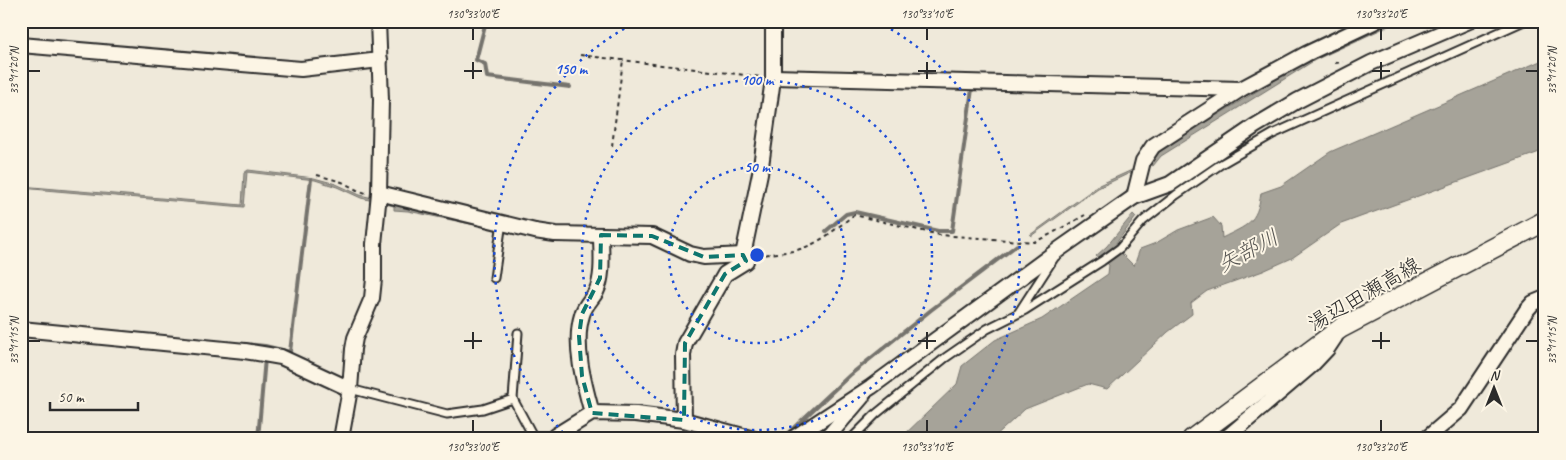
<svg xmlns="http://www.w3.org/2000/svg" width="1566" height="460" viewBox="0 0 1566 460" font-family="Caveat,'Klee One',sans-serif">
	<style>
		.water { fill: #a6a399; stroke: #75736d }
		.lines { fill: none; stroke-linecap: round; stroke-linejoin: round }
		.stream { stroke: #75736d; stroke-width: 4 }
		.lane-casing { stroke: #2b2b2b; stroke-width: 11 }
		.street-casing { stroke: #2b2b2b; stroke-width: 18 }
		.secondary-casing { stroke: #2b2b2b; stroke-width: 22 }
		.path { stroke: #2b2b2b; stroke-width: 2; stroke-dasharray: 4 4; stroke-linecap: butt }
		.lane { stroke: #fcf5e5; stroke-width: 7 }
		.street { stroke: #fcf5e5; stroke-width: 14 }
		.secondary { stroke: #fcf5e5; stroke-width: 19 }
		.marked { fill: none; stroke: #0f766e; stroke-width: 4; stroke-dasharray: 10 6; stroke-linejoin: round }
		.ticks { fill: none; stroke: #2b2b2b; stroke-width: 2 }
		.ring { fill: none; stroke: #1d4ed8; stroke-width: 2.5; stroke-dasharray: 2.5 5 }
		.labels { text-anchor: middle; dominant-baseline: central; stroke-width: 4; stroke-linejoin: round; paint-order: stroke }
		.street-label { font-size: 21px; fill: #2b2b2b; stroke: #fcf5e5 }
		.water-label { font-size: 22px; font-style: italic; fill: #565552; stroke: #fcf5e5 }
		.centre { fill: #1d4ed8; stroke: #fcf5e5; stroke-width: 2.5 }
		.ring-label { font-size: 15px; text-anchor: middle; font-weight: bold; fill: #1d4ed8; stroke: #fcf5e5; stroke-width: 4; stroke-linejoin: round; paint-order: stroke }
		.neatline { fill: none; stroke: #2b2b2b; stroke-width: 2 }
		.ticks-label { font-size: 12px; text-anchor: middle; fill: #2b2b2b }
	</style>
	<rect width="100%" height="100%" fill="#efe9da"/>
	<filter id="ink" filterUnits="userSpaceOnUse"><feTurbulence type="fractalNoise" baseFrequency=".02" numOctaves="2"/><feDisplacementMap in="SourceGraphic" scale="10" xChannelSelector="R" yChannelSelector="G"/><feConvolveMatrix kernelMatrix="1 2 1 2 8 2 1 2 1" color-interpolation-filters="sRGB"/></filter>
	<g filter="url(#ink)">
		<!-- water -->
		<g class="water">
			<polygon points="1393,21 1399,21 1315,60 1161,156 1153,166 1149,164 1155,155 1204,123 1315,56"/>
			<path d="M1545,59V150L1341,224L1292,258L1263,271L1207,291L1191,303L1192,314L1168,332L1107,389L1088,384L1025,409L992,439H900L957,384L962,366L995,340L1042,319L1108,274L1109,265L1101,258H1098L1096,256L1107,246L1133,214L1136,217L1116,243L1122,254L1134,266L1140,249L1156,243L1178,230L1213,217L1221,226L1222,238C1247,225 1257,224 1261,193L1281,186L1330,152Z"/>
			<polygon points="248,170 314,178 336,184 360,195 495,227 495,229 408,211 394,210 394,206 361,198 337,187 315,180 247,172 244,207 21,188 21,186 242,205 244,173"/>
			<polygon points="1132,170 1132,172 1098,188 1031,236 1030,235 1099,185"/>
		</g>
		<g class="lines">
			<!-- stream -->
			<g class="stream">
				<polyline points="481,21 485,25 476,60 485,64 487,77 570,87"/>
				<polyline points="1303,48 1359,21"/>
				<polyline points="826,231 846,214 855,212 938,231 952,231 972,89"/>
				<polyline points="244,344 265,346 290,352 311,179"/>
				<polyline points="786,435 850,375 931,310 1017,245"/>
				<polyline points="258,439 265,358"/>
			</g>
			<defs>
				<g id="lane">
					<polyline points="494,278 502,222"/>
					<polyline points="1019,312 1054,258"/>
					<polyline points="350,389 447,414 483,409 513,399 533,436 555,436"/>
					<polyline points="513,399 518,333"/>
					<polyline points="851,439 876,414 945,358 987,329 1025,310 1102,261 1120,248 1143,221 1176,195 1221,164 1273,134 1524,21"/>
				</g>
				<g id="street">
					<polyline points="21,45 301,69 380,60"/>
					<polyline points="774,77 1241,89"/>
					<polyline points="379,193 535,231 555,234 652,236 690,254 704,257 743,255"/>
					<polyline points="1134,197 1143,161 1153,146 1241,89 1306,54 1376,21"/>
					<polyline points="21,329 245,351 281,357 350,389"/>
					<path d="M592,413C584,384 573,344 582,315C584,306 592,299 596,292C604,276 601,252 601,235"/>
					<polyline points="684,420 683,355 685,343 725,274 746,261 743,255 760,173 773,79 773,21"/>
					<polyline points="341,439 350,389 353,349 355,338 372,298 374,279 374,244 379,193 381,100 378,21"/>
					<polyline points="554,439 555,436 592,413 636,414 684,420 754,439"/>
					<polyline points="792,439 871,387 1061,248 1134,197 1170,184 1255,126 1297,101 1371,63 1469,21"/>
					<polyline points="826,439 862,397"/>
					<polyline points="1225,439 1311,366 1327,349 1335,337"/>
					<polyline points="1426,439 1461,409 1526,311 1533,303 1545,298"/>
				</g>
				<polyline id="secondary" points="1192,439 1341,328 1545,221"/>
			</defs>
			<!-- lane casing -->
			<use href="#lane" class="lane-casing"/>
			<!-- street casing -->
			<use href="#street" class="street-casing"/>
			<!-- secondary casing -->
			<use href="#secondary" class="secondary-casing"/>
			<!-- path -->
			<g class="path">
				<polyline points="580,55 761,77"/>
				<polyline points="1335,63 1343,62"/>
				<polyline points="612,146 623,60"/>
				<polyline points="317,175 342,182 357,190 366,193"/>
				<path d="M758,257C769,253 781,253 793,251C817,246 834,230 854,215L940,235L1034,242L1049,235L1085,215"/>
			</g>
			<!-- lane -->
			<use href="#lane" class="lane"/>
			<!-- street -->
			<use href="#street" class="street"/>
			<!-- secondary -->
			<use href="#secondary" class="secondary"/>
		</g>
	</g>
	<!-- marked area -->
	<path class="marked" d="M601,235L652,236L704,257L743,255L746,261L725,274L685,343L684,420L592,413L582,376L579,336L582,314L600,278Z"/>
	<!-- ticks -->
	<path class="ticks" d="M473,28V40M927,28V40M1381,28V40M473,62V79M927,62V79M1381,62V79M28,71H40M464,71H482M918,71H936M1372,71H1390M1526,71H1538M473,332V349M927,332V349M1381,332V349M28,341H40M464,341H482M918,341H936M1372,341H1390M1526,341H1538M473,420V432M927,420V432M1381,420V432"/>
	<!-- distance rings -->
	<g class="ring">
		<circle cx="757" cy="255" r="88"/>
		<circle cx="757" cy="255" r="175"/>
		<path d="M568 438A263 263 0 0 1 636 22M878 22A263 263 0 0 1 946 438"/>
	</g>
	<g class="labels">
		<!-- street labels -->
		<g class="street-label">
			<text transform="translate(1364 294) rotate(-30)">湯辺田瀬高線</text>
		</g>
		<!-- water labels -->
		<g class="water-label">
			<text transform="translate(1248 251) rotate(-28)">矢部川</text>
		</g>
	</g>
	<circle cx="757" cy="255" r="8" class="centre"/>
	<g class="ring-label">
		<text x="571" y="74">150 m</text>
		<text x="757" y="85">100 m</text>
		<text x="757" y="172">50 m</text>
	</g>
	<!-- margin -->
	<rect width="1566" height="460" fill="none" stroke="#fcf5e5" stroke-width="55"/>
	<!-- north arrow -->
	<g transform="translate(1494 388)" stroke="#fcf5e5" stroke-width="4" paint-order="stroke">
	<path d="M0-4L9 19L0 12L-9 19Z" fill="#2b2b2b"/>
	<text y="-8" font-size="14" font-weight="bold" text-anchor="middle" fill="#2b2b2b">N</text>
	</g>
	<!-- scale -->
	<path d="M50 402v8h88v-8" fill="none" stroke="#2b2b2b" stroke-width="2.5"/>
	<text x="58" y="402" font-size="15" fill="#2b2b2b" stroke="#fcf5e5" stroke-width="4" paint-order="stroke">50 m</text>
	<rect x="28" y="28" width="1510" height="404" class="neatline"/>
	<g class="ticks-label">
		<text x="473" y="18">130°33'00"E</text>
		<text x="927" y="18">130°33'10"E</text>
		<text x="1381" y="18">130°33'20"E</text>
		<text transform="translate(14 71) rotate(-90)" y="4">33°11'20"N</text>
		<text transform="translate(1552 71) rotate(-90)" y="4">33°11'20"N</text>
		<text transform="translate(14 341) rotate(-90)" y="4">33°11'15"N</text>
		<text transform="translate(1552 341) rotate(-90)" y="4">33°11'15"N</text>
		<text x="473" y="451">130°33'00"E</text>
		<text x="927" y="451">130°33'10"E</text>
		<text x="1381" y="451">130°33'20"E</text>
	</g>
</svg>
